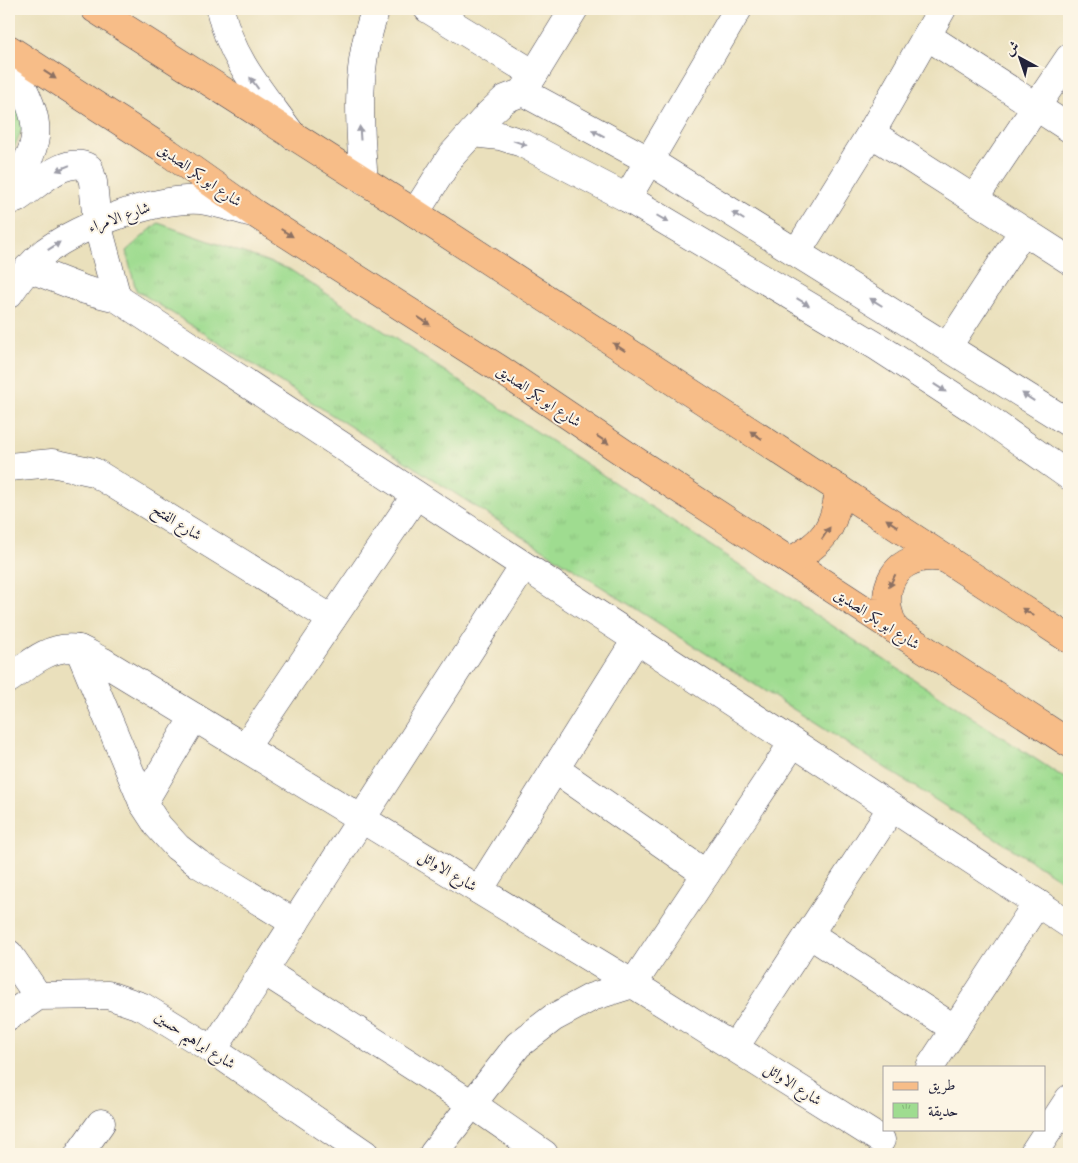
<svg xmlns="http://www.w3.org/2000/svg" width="1078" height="1163" viewBox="0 0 1078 1163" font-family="Cardo,Amiri,serif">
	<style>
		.park { fill: url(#park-tufts); stroke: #607f66 }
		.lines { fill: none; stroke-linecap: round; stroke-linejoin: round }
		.minor-casing { stroke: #403e4e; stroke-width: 29 }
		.major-casing { stroke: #403e4e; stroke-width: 29 }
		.minor { stroke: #fff; stroke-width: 28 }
		.major { stroke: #f7bd88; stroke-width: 28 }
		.oneway { fill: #8c7062 }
		.oneway2 { fill: #9c9ca7 }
		.labels { text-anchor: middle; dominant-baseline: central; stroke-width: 4; stroke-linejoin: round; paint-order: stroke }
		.street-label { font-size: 15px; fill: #22223b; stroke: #fcf5e5 }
	</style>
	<defs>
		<pattern id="park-tufts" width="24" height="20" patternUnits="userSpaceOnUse" patternTransform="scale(1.25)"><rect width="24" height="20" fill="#9fdc90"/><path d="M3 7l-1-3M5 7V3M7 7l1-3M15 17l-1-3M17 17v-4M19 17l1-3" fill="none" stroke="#89bc7d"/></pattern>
	</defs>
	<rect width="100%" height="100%" fill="#fcf5e5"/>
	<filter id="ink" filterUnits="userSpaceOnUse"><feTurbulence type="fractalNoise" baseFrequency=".02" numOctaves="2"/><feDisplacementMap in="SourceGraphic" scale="10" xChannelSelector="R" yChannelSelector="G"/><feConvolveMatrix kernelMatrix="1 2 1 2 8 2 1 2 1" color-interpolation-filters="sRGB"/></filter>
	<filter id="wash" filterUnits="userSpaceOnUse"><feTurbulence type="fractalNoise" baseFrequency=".0096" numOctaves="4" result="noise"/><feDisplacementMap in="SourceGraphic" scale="20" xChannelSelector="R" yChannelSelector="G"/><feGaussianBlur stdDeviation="1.12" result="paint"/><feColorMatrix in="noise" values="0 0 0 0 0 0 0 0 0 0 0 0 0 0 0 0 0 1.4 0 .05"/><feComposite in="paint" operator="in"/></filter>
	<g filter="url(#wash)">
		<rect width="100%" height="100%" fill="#eae0bc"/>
		<!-- park -->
		<g class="park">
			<polygon points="9,102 27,117 9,160"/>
			<polygon points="158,223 289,269 1069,781 1069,885 136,290 126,251"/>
		</g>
	</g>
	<g filter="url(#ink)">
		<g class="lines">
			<defs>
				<g id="minor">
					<path d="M220,9C232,61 262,93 292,135"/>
					<polyline points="428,9 534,74"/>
					<polyline points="927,36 1069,128"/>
					<path d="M9,62C38,115 50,137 9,188"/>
					<polyline points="525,89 574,9"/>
					<polyline points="472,133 500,136 522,143 627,198 878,347 978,412 1069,476"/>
					<polyline points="871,133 1069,260"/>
					<path d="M364,181C359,124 355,64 376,9"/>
					<polyline points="627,198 738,9"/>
					<path d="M9,199H16C36,187 65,154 89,168L93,182L97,223L117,298"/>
					<polyline points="974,199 1069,58"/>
					<polyline points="415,213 452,155 489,114 505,99 523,92 648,160 1069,423"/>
					<polyline points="797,252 871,133 942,9"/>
					<polyline points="28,268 85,290 117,298 1069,924"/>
					<path d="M9,294C20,278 31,263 46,251C82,225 156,197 201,200C218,202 236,209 253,213"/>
					<polyline points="948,346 1023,231"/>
					<polyline points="9,467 52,463 94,472 332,619"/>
					<polyline points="79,649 143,803 158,826 177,847 199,864 295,923"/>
					<path d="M9,679C29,664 51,644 78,649C86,651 95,658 102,661L633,984L881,1140"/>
					<polyline points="245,748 416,495"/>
					<polyline points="555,769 706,874"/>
					<polyline points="143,803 194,717"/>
					<polyline points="479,890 636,640"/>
					<polyline points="809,934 955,1029"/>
					<polyline points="9,954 38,996"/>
					<polyline points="264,971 472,1104 544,1154"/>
					<polyline points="9,1016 38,996 108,995 143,1007 213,1050 365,1154"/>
					<polyline points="735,1047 891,809"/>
					<polyline points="213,1050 524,566"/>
					<polyline points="930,1067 1037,903"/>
					<polyline points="79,1154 101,1123"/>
					<polyline points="433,1154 518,1045 553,1018 592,997 633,984 793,743"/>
					<polyline points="1033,1154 1069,1099"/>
				</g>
				<g id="major">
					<polyline points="95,9 415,213 1069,639"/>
					<polyline points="9,49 169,153 254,213 501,370 636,461 1069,743"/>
					<path d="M790,561C824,543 835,528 839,489"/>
					<path d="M895,630C891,620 886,610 887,599C888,564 918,552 948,559"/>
				</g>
			</defs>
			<!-- minor casing -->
			<use href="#minor" class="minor-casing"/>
			<!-- major casing -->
			<use href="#major" class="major-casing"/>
			<!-- minor -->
			<use href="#minor" class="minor"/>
			<!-- major -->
			<use href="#major" class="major"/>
		</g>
		<!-- one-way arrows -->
		<defs><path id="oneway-solid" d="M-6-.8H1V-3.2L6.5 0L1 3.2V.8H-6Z" transform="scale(1.25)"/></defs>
		<g class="oneway">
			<use href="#oneway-solid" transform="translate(50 75) rotate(33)"/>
			<use href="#oneway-solid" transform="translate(287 233) rotate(32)"/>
			<use href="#oneway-solid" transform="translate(424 321) rotate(33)"/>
			<use href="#oneway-solid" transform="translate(619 347) rotate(-147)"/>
			<use href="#oneway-solid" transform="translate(756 435) rotate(-147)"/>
			<use href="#oneway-solid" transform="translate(603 440) rotate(34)"/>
			<use href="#oneway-solid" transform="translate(892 523) rotate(-147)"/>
			<use href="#oneway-solid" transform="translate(826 533) rotate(-56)"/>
			<use href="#oneway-solid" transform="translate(892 581) rotate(117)"/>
			<use href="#oneway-solid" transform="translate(1028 612) rotate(-148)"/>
		</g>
		<g class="oneway2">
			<use href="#oneway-solid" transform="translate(254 83) rotate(-126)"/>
			<use href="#oneway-solid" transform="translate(360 133) rotate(-94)"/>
			<use href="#oneway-solid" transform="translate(598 133) rotate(-152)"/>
			<use href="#oneway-solid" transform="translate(520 143) rotate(20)"/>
			<use href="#oneway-solid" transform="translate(63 168) rotate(157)"/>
			<use href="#oneway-solid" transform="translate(738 216) rotate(-148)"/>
			<use href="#oneway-solid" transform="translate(663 219) rotate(30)"/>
			<use href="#oneway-solid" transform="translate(54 246) rotate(-33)"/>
			<use href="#oneway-solid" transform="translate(803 302) rotate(31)"/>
			<use href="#oneway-solid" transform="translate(876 302) rotate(-148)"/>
			<use href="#oneway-solid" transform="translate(940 388) rotate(33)"/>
			<use href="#oneway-solid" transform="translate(1028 397) rotate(-147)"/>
		</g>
	</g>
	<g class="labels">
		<!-- street labels -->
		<g class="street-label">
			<text transform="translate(200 175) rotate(35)">شارع ابو بكر الصديق</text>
			<text transform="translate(119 217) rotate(-19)">شارع الامراء</text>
			<text transform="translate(539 396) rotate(34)">شارع ابو بكر الصديق</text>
			<text transform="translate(177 522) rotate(32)">شارع الفتح</text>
			<text transform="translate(877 619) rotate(33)">شارع ابو بكر الصديق</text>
			<text transform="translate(448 871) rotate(31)">شارع الاوائل</text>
			<text transform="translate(195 1040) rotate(33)">شارع ابراهيم حسين</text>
			<text transform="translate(793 1084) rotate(33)">شارع الاوائل</text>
		</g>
	</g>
	<!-- margin -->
	<rect width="1078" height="1163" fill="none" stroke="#fcf5e5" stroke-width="30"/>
	<!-- legend -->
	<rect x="883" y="1066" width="162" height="65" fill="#fcf5e5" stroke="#a5a1a1"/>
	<rect x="893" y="1082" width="25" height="8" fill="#f7bd88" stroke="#a5a1a1"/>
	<text x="928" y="1090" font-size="15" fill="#22223b">طريق</text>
	<rect x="893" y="1103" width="25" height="15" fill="url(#park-tufts)" stroke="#a5a1a1"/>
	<text x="928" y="1116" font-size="15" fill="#22223b">حديقة</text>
	<!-- north arrow -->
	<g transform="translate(1020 58) rotate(320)" stroke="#fcf5e5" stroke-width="4" paint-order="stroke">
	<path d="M0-4L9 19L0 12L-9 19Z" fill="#22223b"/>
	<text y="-8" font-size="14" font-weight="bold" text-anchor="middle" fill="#22223b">ش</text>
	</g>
</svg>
